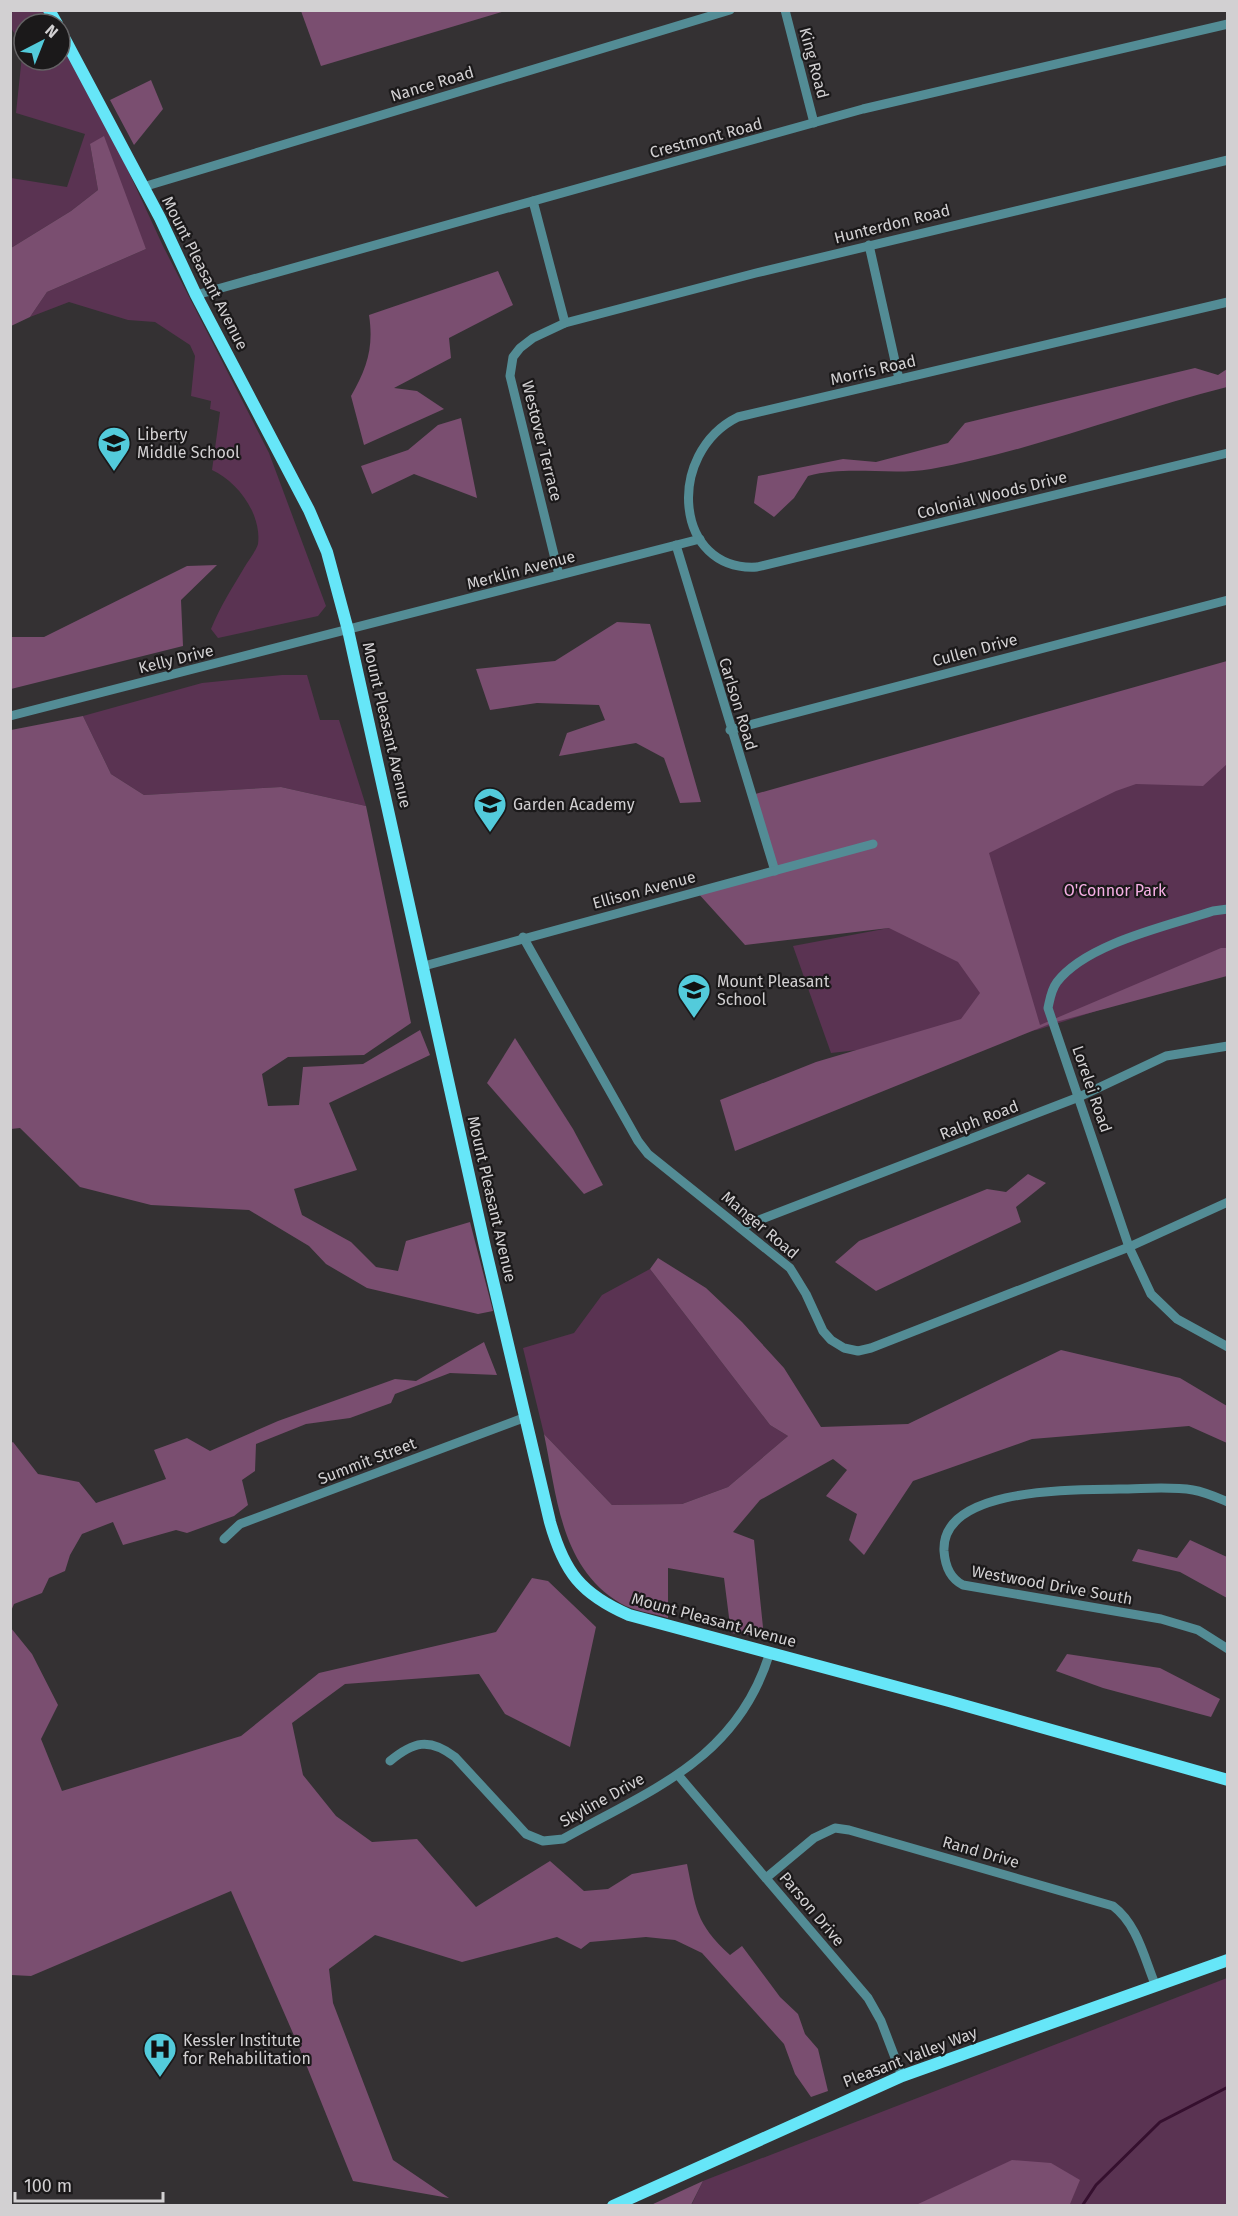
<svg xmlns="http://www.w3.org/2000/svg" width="1238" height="2216" viewBox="0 0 1238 2216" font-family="'Fira Sans',sans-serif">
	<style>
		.green { fill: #5a3352 }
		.forest { fill: #7a4e70 }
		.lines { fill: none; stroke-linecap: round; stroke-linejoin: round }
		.stream { stroke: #350f2e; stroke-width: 3 }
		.minor { stroke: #538c95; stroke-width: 9 }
		.major { stroke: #66e6f8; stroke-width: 12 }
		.labels { text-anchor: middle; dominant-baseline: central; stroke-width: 4.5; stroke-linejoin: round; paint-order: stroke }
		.street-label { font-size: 16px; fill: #d2d0d2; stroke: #1b191a }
		.poi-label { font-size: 16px; fill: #d2d0d2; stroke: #1b191a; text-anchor: start }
		.park-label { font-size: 16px; fill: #f5afe4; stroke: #1b191a }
	</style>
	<rect width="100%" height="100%" fill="#343133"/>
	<!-- green -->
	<g class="green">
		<path d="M15,11H43L51,24H24V60H60V41L113,138L163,246L269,453L326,606L318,616L218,638L211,629C220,607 232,588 244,568C248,561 256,551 258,544C262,514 237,481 212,470L220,412L210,409L211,401L191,396L195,356L190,345L155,322L128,320L69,302L30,317L47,292L146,249L90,144L98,190L71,211L11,248V178L67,187L85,134L16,113L23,46L11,28V13Z"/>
		<polygon points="282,675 307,675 320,720 339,720 366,806 281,787 144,795 111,774 83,716 202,683"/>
		<polygon points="1227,711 1227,969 1037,1030 831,1053 793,946 889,928 963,844"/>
		<polygon points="650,1269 770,1425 788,1436 728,1487 682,1504 612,1505 544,1434 523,1348 574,1333 602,1295"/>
		<polygon points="1227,1978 1227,2205 691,2206 703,2181"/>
	</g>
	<!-- forest -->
	<g class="forest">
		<polygon points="301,11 301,10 505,11 321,66"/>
		<polygon points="151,80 163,109 134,145 110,100"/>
		<polygon points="104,136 146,249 47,292 30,317 11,326 11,248 71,211 98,190 90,144"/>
		<path d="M498,271L513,305L449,338L451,358L394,388L417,391L444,409L364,445L351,396C367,368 374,347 369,315Z"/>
		<path d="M1195,368L1218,375L1227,369V387C1128,412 1032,451 931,469C890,476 848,465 808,476L794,498L774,517L754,503L758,476L843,459L876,462L948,443L965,423Z"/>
		<polygon points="461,418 477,498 414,474 372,494 361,466 408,450 438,425"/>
		<polygon points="217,565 181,600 183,646 11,689 11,637 44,637 187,566"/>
		<polygon points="617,622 650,624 701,802 680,803 664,758 636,743 559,756 567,733 605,720 599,705 537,703 490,710 476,669 555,661"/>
		<polygon points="1227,661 1227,764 1203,786 1136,784 1116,791 989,853 1040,1025 1221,948 1227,948 1227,976 1052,1023 735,1151 720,1100 816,1062 961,1019 980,993 958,962 889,928 745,945 697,892 775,871 752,795"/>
		<polygon points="83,716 111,774 144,795 281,787 366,806 411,1023 364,1055 288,1057 262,1074 268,1106 299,1105 303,1067 363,1064 420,1030 430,1055 329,1103 357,1170 294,1189 302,1215 351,1242 376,1267 398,1271 406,1241 470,1222 493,1311 478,1314 367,1288 326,1264 309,1246 249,1210 151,1205 80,1187 20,1128 11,1129 11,730"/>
		<polygon points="515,1038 573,1129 603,1185 584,1194 487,1083"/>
		<polygon points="1028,1174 1046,1183 1016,1207 1021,1222 876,1291 835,1262 859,1241 987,1189 1006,1192"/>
		<path d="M658,1258L706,1288L742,1322L784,1368L821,1427L908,1424L1061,1350L1180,1378L1227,1406V1443L1189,1426L1032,1439L913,1481L864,1555L849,1540L857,1514L826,1496L847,1470L833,1459L760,1500L733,1532L754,1540L764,1637L731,1633L724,1578L668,1568V1618C653,1613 633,1611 620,1603C560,1567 557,1496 544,1434L612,1505L682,1504L728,1487L788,1436L770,1425L650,1269Z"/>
		<polygon points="484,1342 497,1375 450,1373 395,1394 391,1403 350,1418 306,1424 256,1444 255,1471 242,1480 248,1505 234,1516 187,1533 176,1530 123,1545 113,1522 82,1534 70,1555 65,1571 49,1578 42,1593 14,1604 11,1611 11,1443 13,1442 38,1474 79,1482 96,1503 166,1479 154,1450 187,1438 210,1451 278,1421 395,1379 416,1381"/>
		<polygon points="1190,1540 1227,1557 1227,1598 1180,1572 1132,1561 1138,1549 1177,1558"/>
		<path d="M532,1578L548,1581L596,1627L570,1747L505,1714L479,1674L345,1684L292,1723L303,1775L336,1816L372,1842L417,1839L476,1907L550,1861L584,1891L608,1889L632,1874L687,1864C696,1908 695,1923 730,1955L742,1946L780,1997L798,2014L805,2034L818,2049L828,2091L811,2097L795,2074L784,2044L702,1953L675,1940L646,1937L590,1942L581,1949L557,1937L462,1962L375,1935L329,1969L333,2003L393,2160L449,2198L353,2181L299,2047L231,1891L31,1976L11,1975V1628L32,1654L58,1705L41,1739L62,1791L241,1736L319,1673L496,1632Z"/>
		<polygon points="1067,1654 1160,1668 1220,1699 1211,1717 1103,1688 1056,1671"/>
		<polygon points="1012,2160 1051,2163 1080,2180 1070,2204 916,2205"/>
		<polygon points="703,2181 691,2205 651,2205"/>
	</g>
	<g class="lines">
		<!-- stream -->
		<polyline class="stream" points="1082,2206 1096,2185 1160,2122 1228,2087"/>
		<!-- minor -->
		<g class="minor">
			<polyline points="785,10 814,123"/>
			<polyline points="143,187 730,10"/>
			<polyline points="533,201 565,323"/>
			<polyline points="869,245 899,379"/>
			<polyline points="196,295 863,109 1228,24"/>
			<path d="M1228,302L738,417C665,453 674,572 757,567L1228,453"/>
			<polyline points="676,545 775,871"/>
			<polyline points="559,575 510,376 513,357 520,348 533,338 565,323 756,273 1228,160"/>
			<polyline points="10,716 700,539"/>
			<polyline points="730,730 1228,600"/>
			<path d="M1228,909L1213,911C1168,926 1087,943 1057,982C1051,990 1050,999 1048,1008L1129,1247L1151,1294L1177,1319L1228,1347"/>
			<polyline points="523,937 638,1141 648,1154 790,1268 806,1294 823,1331 831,1340 844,1348 858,1351 871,1348 1129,1247 1228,1202"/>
			<polyline points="424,966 873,844"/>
			<polyline points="741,1227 1079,1097 1166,1056 1228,1046"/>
			<path d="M1228,1502C1216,1497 1205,1492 1193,1490C1169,1486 1143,1489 1119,1489C1078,1490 941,1486 944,1551C945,1565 949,1578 963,1585L1161,1619L1198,1630L1228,1649"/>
			<polyline points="224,1539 240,1524 526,1417"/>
			<path d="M390,1761C413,1742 429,1737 455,1757L526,1834L543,1841L563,1839C652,1789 738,1759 770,1652"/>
			<polyline points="678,1775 868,1998 881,2021 902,2076"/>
			<path d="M766,1878L814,1838L835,1828L849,1830L1113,1906C1137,1924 1144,1957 1155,1984"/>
		</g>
		<!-- major -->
		<g class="major">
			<polyline points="49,10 57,24"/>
			<path d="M60,30L160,218L196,295L309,510L327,552L348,630L485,1247L550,1522C564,1572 581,1594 629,1615L949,1701L1228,1780"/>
			<polyline points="613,2206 902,2076 1228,1960"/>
		</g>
	</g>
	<!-- icons -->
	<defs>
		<symbol id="school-pin" viewBox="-11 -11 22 30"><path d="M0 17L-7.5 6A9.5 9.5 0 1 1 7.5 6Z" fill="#53cbdb" stroke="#1b191a"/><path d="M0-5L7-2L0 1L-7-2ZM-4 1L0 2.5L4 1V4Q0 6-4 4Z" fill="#111"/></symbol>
		<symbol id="hospital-pin" viewBox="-11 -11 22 30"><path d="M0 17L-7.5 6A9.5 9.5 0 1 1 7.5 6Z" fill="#53cbdb" stroke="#1b191a"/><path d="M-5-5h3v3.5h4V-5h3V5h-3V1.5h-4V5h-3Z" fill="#111"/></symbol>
	</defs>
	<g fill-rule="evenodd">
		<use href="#school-pin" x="95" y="424" width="38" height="52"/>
		<use href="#school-pin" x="471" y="785" width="38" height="52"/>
		<use href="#school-pin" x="675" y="971" width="38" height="52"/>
		<use href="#hospital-pin" x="141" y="2030" width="38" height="52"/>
	</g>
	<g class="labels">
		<!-- street labels -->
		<g class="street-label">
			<text transform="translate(814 63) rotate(75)">King Road</text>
			<text transform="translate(432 84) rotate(-17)">Nance Road</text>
			<text transform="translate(706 138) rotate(-15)">Crestmont Road</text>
			<text transform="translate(892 224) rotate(-14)">Hunterdon Road</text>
			<text transform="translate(205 273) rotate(63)">Mount Pleasant Avenue</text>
			<text transform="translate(873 370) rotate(-13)">Morris Road</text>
			<text transform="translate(542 441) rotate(76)">Westover Terrace</text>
			<text transform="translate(992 495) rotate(-14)">Colonial Woods Drive</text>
			<text transform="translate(521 570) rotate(-15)">Merklin Avenue</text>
			<text transform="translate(975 650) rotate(-15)">Cullen Drive</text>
			<text transform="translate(176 659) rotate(-14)">Kelly Drive</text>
			<text transform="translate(738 704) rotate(73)">Carlson Road</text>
			<text transform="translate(387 725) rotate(77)">Mount Pleasant Avenue</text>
			<text transform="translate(644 890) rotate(-15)">Ellison Avenue</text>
			<text transform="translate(1092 1089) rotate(71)">Lorelei Road</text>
			<text transform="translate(979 1120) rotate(-21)">Ralph Road</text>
			<text transform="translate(492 1199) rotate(77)">Mount Pleasant Avenue</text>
			<text transform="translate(760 1225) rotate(40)">Manger Road</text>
			<text transform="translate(367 1461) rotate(-21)">Summit Street</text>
			<text transform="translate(1052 1585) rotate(10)">Westwood Drive South</text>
			<text transform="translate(714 1620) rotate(15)">Mount Pleasant Avenue</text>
			<text transform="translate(602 1800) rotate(-29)">Skyline Drive</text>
			<text transform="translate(981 1852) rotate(16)">Rand Drive</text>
			<text transform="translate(812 1909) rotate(50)">Parson Drive</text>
			<text transform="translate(910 2057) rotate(-21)">Pleasant Valley Way</text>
		</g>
		<!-- poi labels -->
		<g class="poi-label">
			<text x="137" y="434">Liberty<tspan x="137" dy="18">Middle School</tspan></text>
			<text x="513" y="804">Garden Academy</text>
			<text x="717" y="981">Mount Pleasant<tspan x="717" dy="18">School</tspan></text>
			<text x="183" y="2040">Kessler Institute<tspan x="183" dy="18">for Rehabilitation</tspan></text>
		</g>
		<!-- park labels -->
		<g class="park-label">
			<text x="1115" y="890">O'Connor Park</text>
		</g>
	</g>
	<!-- border -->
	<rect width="1238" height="2216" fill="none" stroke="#d2d0d2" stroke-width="24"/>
	<!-- north arrow -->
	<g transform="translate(42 42) rotate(42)"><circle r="28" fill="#1b191a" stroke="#646264" stroke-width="1.5"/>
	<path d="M0-4.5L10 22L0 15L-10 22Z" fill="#53cbdb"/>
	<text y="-9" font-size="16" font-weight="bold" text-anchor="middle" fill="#d2d0d2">N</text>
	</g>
	<!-- scale -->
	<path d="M15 2192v9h148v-9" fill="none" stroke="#d2d0d2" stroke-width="3"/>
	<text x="24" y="2192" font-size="18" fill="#d2d0d2" stroke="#1b191a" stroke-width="4.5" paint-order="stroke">100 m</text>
</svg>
